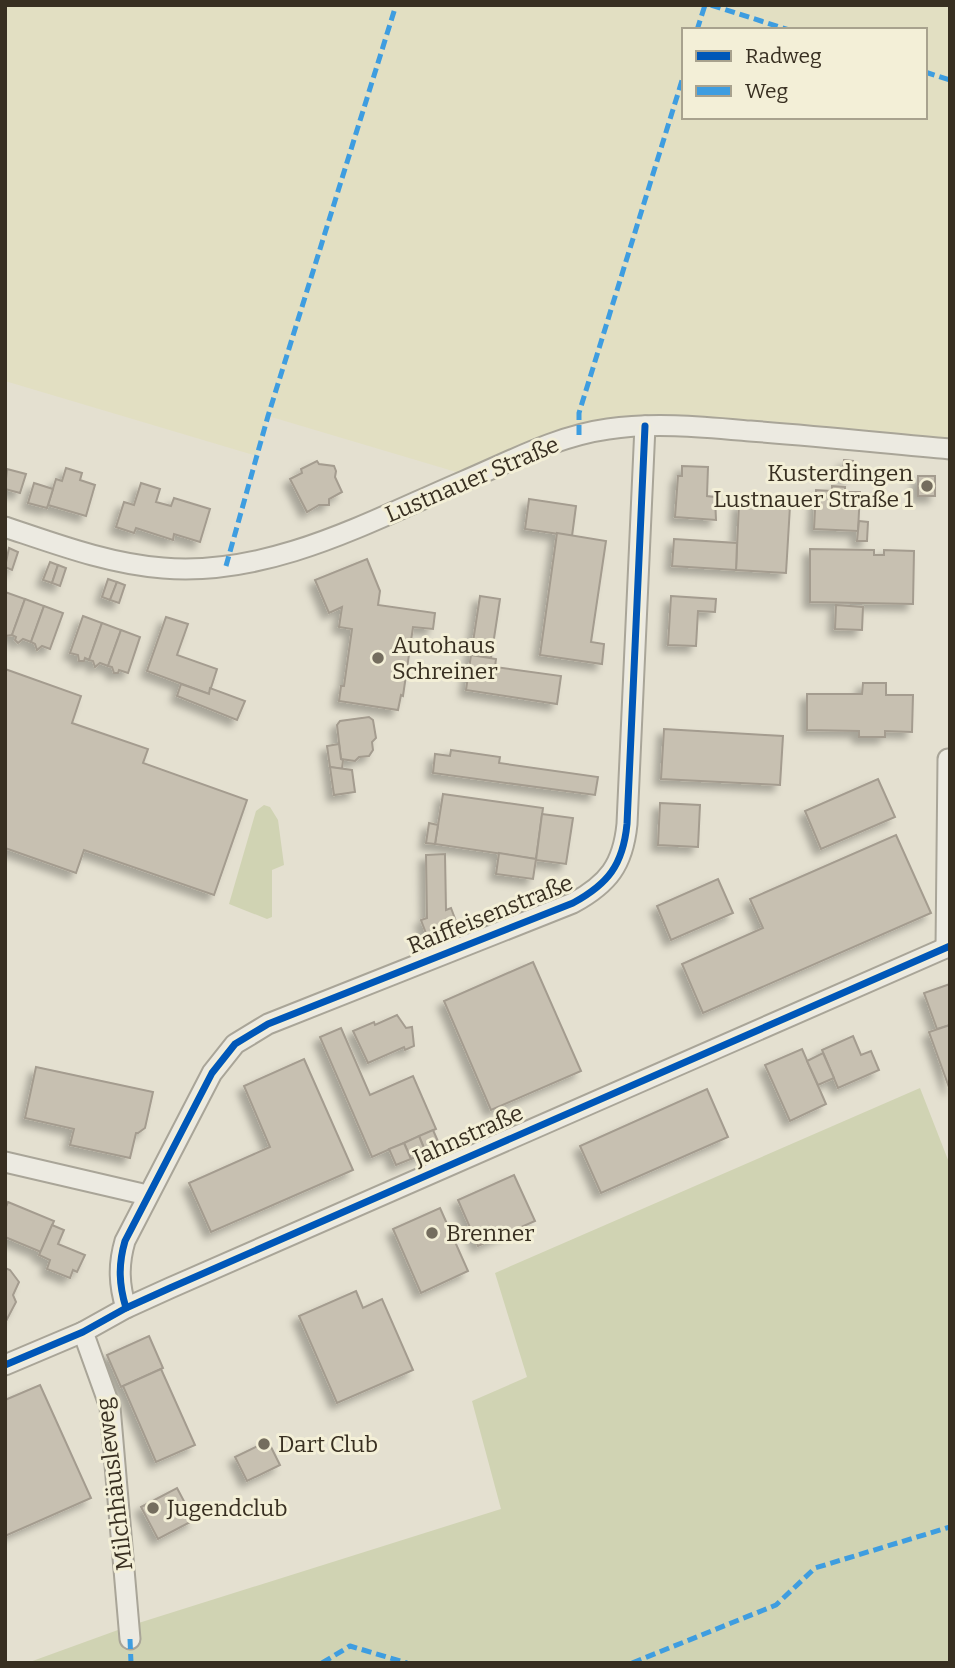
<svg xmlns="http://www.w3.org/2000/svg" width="955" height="1668" viewBox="0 0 955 1668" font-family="Bitter,serif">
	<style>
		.farmland { fill: #e2dfc2; fill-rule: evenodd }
		.green { fill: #d0d3b3 }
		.building { fill: #c7c0b1; stroke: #a49c8f; stroke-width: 2; filter: url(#shadow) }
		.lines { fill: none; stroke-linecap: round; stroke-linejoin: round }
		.street-casing { stroke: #a9a598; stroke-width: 23 }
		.street { stroke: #eceae1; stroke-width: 19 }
		.quiet { stroke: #3e9de0; stroke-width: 5; stroke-dasharray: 10 5; stroke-linecap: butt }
		.cycleway-casing { stroke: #f3efd7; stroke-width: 11 }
		.cycleway { stroke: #0057b8; stroke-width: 7 }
		.poi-dot { fill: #746d5e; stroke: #f3efd7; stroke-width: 2.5 }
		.labels { text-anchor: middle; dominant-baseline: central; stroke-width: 6; stroke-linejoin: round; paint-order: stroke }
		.poi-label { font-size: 23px; fill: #382f21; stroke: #f3efd7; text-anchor: start }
		.street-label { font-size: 23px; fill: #382f21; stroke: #f3efd7 }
	</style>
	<defs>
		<filter id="shadow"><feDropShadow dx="-6" dy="6" stdDeviation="3.5" flood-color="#0004"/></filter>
	</defs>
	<rect width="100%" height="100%" fill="#e4e0d0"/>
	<!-- farmland -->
	<path class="farmland" d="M5,5H950V449L607,429L473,477L268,416L257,456L5,381ZM684,30H925V117H684Z"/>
	<!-- green -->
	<g class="green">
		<polygon points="264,805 270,807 278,820 284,865 272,870 272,917 267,919 229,904 256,811"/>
		<polygon points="920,1088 950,1165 950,1663 27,1663 129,1626 501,1509 472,1401 527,1377 495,1273"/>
	</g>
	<!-- building -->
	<g class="building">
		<polygon points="844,460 853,461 851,477 842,477"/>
		<polygon points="317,461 319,464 334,466 336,471 335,477 342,492 329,499 329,505 319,505 307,512 290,479 302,473 301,469"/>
		<polygon points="682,466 708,467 707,496 715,497 716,520 675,517 678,476 682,476"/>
		<polygon points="66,468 82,473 80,480 95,485 86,516 48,505 56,479 62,481"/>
		<polygon points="7,469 26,474 20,493 5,489"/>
		<rect x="918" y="476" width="17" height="20"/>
		<polygon points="34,483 53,489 47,508 28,503"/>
		<polygon points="141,483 160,489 156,502 171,506 174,498 210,509 200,542 174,534 173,540 136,528 134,533 116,527 124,502 134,505"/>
		<polygon points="832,486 845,487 845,492 860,492 858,531 814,529 816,490 832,491"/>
		<polygon points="529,499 576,506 572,536 525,529"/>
		<polygon points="739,503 790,506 786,573 736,570"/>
		<polygon points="859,521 868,522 867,541 857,541"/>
		<polygon points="557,533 606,541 591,642 604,644 602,664 540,655"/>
		<polygon points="674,539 737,543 736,570 672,566"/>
		<polygon points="9,548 18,552 12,570 5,567"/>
		<polygon points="810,549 874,550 874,555 884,555 884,550 914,551 913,604 810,602"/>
		<polygon points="367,559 380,591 378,605 435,613 433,629 413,627 403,696 401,695 398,710 339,701 341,686 344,686 352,629 339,627 342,607 329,613 315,580"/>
		<polygon points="50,562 58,565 52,583 43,580"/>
		<polygon points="58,565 66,568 60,586 52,583"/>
		<polygon points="108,579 117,582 110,600 102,597"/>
		<polygon points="117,582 125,585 119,603 110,600"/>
		<polygon points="5,592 25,599 12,635 5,636"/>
		<polygon points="480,596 500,599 491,658 471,655"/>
		<polygon points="671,596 716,599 715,612 698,611 696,646 668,645"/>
		<polygon points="25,599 44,606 31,642 23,639 18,643 15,640 16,637 12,635"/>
		<polygon points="836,605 863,607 862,630 835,629"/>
		<polygon points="44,606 63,613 50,649 42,646 37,650 35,644 31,642"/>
		<polygon points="83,616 102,623 89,660 85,658 84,661 79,661 78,655 70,653"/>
		<polygon points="166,617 188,624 177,655 217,669 209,694 147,671"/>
		<polygon points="102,623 121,630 108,666 100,663 95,667 93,661 89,660"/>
		<polygon points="121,630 140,637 128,673 119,670 118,673 114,673 112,667 108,666"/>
		<polygon points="471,655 496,659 495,667 561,676 557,704 466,690"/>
		<polygon points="5,669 81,696 72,723 148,749 143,763 247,800 214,895 84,850 76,873 5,848"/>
		<polygon points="863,683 886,683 886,695 913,695 912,732 885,731 885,737 859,737 859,731 807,730 807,694 862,694"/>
		<polygon points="181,684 209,694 210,688 245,701 237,720 177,696"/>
		<polygon points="369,717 373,720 376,738 372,742 373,750 369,756 359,757 355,761 341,759 337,725 340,721"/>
		<polygon points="664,729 783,736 780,785 661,779"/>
		<polygon points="339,744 341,759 343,760 342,769 330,767 327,746"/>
		<polygon points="451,750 500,757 499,763 598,777 595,795 433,773 435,754 450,756"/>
		<polygon points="330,767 352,770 355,792 334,795"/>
		<polygon points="878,779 895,817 821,849 805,811"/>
		<polygon points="443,794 543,808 536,859 435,844"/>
		<polygon points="660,803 700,805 698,847 658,845"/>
		<polygon points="542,814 573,818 566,864 536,860"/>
		<polygon points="429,823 438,825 435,844 426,843"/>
		<polygon points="896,835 931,913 703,1013 682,964 763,928 750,899"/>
		<polygon points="499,853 536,859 533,879 496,874"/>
		<polygon points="445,854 446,910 451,908 457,924 427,936 421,920 427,918 426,855"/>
		<polygon points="718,879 733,913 671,940 657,906"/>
		<polygon points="533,962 581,1071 491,1110 444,1001"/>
		<polygon points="950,984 950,1025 937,1029 924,993"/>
		<polygon points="397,1015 406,1028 412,1027 414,1046 405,1050 404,1047 368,1063 353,1031 374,1022 375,1025"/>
		<polygon points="950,1025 950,1090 929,1032"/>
		<polygon points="341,1028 370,1095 413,1076 436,1129 372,1157 320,1037"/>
		<polygon points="853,1036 861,1055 871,1051 879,1070 838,1088 822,1050"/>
		<polygon points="802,1049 826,1104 790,1121 765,1065"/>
		<polygon points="823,1053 834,1078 818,1085 807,1061"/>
		<polygon points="304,1059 353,1170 211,1232 189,1183 270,1147 244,1086"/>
		<polygon points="36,1067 153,1092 145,1128 138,1133 136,1133 130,1158 70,1145 74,1129 25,1118"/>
		<polygon points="707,1089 728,1137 601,1193 580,1146"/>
		<polygon points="433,1130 440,1146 426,1153 419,1136"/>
		<polygon points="419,1136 426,1153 411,1159 404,1143"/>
		<polygon points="404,1143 411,1159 396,1165 389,1149"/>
		<polygon points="514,1175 535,1221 478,1246 458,1200"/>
		<polygon points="8,1202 54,1221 41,1252 5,1237 5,1209"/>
		<polygon points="440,1208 468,1271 421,1293 393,1229"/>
		<polygon points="52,1225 64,1230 58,1244 85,1255 77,1272 73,1270 70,1278 47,1269 50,1260 39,1255"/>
		<polygon points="5,1268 10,1270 19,1282 13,1295 16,1302 5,1323"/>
		<polygon points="356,1291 363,1308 382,1299 413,1370 337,1403 299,1316"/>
		<polygon points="149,1336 163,1368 121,1387 107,1355"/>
		<polygon points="161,1369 195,1445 156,1462 123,1386"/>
		<polygon points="40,1385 91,1498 5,1536 5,1400"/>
		<polygon points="268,1441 280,1465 247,1481 235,1457"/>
		<polygon points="177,1488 194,1520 158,1539 141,1507"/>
	</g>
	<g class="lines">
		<defs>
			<g id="street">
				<path d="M5,527C56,544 109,564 163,568C270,577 370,521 464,481C511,461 557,436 608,429C654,422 704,427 750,431C817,436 883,443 950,449"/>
				<polyline points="946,948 948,759"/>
				<polyline points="5,1162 147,1195"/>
				<path d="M126,1308C119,1285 118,1265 125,1241L212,1073L235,1044L268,1024L573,903C608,884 623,865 627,824L645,426"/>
				<polyline points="83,1332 110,1407 130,1639"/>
				<polyline points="5,1365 83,1332 126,1308 170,1288 950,946"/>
			</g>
		</defs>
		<!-- street casing -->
		<use href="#street" class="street-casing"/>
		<!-- street -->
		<use href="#street" class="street"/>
		<!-- quiet -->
		<g class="quiet">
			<polyline points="711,5 789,30"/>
			<polyline points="697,30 705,5"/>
			<polyline points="925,72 950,80"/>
			<polyline points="579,435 579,413 684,74"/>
			<polyline points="226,566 268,416 396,5"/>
			<polyline points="130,1639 131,1663"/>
			<polyline points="322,1663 350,1646 407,1663"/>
			<polyline points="632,1663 776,1605 815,1568 950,1527"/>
		</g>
		<defs>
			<g id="cycleway">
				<path d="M126,1308C119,1285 118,1265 125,1241L212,1073L235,1044L268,1024L573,903C608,884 623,865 627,824L645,426"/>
				<polyline points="5,1365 83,1332 126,1308 170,1288 950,946"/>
			</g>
		</defs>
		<!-- cycleway casing -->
		<use href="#cycleway" class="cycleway-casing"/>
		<!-- cycleway -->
		<use href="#cycleway" class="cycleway"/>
	</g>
	<!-- markers -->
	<g class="poi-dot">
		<circle cx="927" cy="486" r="7"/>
		<circle cx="378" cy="658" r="7"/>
		<circle cx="432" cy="1233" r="7"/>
		<circle cx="264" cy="1444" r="7"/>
		<circle cx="153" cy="1508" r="7"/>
	</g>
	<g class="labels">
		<!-- poi labels -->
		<g class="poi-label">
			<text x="913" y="473" text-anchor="end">Kusterdingen<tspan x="913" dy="26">Lustnauer Straße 1</tspan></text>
			<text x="392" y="645">Autohaus<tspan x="392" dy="26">Schreiner</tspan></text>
			<text x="446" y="1233">Brenner</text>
			<text x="278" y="1444">Dart Club</text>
			<text x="167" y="1508">Jugendclub</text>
		</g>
		<!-- street labels -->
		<g class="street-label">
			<text transform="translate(472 479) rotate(-23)">Lustnauer Straße</text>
			<text transform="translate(490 914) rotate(-22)">Raiffeisenstraße</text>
			<text transform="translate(468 1135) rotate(-24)">Jahnstraße</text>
			<text transform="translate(114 1484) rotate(-97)">Milchhäusleweg</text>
		</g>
	</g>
	<!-- border -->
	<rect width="955" height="1668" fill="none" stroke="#382f21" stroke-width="14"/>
	<!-- legend -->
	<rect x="682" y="28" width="245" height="91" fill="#f3efd7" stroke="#a8a28e" stroke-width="2"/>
	<rect x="696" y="51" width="35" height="10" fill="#0057b8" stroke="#a8a28e" stroke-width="2"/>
	<text x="745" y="63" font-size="21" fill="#382f21">Radweg</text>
	<rect x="696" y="86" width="35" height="10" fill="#3e9de0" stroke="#a8a28e" stroke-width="2"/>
	<text x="745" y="98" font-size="21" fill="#382f21">Weg</text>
</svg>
